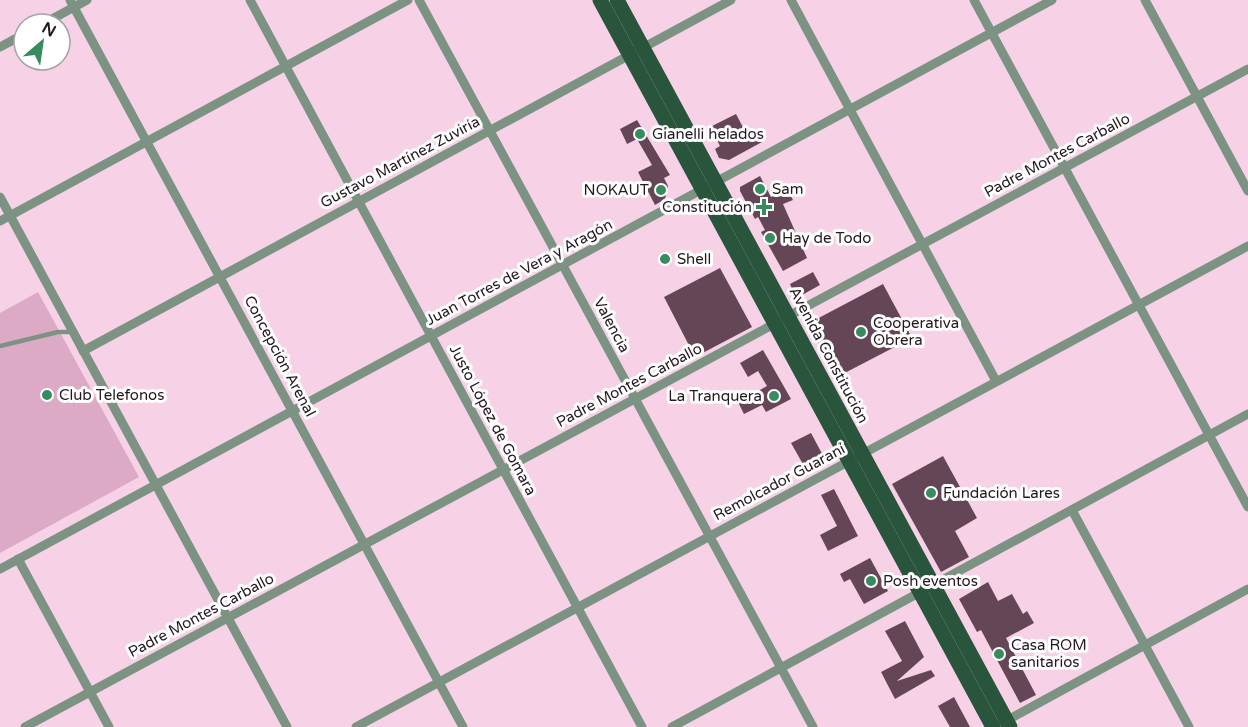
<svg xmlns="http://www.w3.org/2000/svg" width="1248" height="727" viewBox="0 0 1248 727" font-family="'Varela Round',sans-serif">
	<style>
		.green { fill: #dcaac5 }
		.building { fill: #654657 }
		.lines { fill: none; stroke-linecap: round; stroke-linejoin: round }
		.service { stroke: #7c9384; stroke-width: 4.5 }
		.minor { stroke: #7c9384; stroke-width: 9 }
		.primary { stroke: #29553c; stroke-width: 15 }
		.poi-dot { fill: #368c5f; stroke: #fff; stroke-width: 2 }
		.labels { text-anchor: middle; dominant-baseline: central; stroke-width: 6; stroke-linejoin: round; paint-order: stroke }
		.poi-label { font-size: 15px; fill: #24171f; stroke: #fff; text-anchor: start }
		.street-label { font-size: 15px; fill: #24171f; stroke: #fff }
	</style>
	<rect width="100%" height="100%" fill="#f7d2e6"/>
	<!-- green -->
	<polygon class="green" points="38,292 139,477 0,553 0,313"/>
	<!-- building -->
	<g class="building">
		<polygon points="736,114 746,133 754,128 762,142 729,160 719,158 715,149 720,146 710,127"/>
		<polygon points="637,120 670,175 664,178 668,186 665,199 655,205 638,172 652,165 637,139 627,144 620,129"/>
		<polygon points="760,176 771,197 787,189 793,200 783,204 807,258 783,271 761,232 765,230 758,217 755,219 740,191 740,187"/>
		<polygon points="720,268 752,327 695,357 664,297"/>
		<polygon points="813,272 820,285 802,295 792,289 790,284"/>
		<polygon points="883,284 912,338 837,377 810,327 811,322"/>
		<polygon points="763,350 791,399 766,412 762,405 744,414 738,402 767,386 758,371 748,377 740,363"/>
		<polygon points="811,433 827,463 808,473 791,443"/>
		<polygon points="943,456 977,518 955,531 969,557 941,572 892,484"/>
		<polygon points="834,489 858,536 828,551 820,535 837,526 821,495"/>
		<polygon points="870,558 888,591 864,604 850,579 844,582 840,574"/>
		<polygon points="988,582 998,601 1012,594 1023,614 1027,611 1034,623 1006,638 1036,695 1020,703 981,630 977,632 959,599"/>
		<polygon points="905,621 924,657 897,681 931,670 935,676 895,699 881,672 902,661 885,631"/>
		<polygon points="954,697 970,727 950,727 938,706"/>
	</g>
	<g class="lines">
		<!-- service -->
		<polyline class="service" points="0,346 58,332 73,332"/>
		<!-- minor -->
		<g class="minor">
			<polyline points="70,0 463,727"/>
			<polyline points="250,0 642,727"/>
			<polyline points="419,0 813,727"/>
			<polyline points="791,0 996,381"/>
			<polyline points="974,0 1248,507"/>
			<polyline points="1145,0 1248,191"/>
			<polyline points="43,24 87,0"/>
			<polyline points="0,47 24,34"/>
			<polyline points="0,197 287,727"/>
			<polyline points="0,221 408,0"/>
			<polyline points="83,351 731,0"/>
			<polyline points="1072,510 1189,727"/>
			<polyline points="18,559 109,727"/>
			<polyline points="0,569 1052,0"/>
			<polyline points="1002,723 1248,589"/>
			<polyline points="25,727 1248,69"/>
			<polyline points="356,727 1248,246"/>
			<polyline points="672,727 1248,414"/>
		</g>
		<!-- primary -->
		<g class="primary">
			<polyline points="600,0 993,727"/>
			<polyline points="617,0 1010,727"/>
		</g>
	</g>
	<!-- markers -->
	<g class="poi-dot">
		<circle cx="640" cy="134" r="6"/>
		<circle cx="760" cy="189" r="6"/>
		<circle cx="661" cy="190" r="6"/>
		<path d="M761 198h6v6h6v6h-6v6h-6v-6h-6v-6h6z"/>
		<circle cx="770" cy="238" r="6"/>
		<circle cx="665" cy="259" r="6"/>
		<circle cx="861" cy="332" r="6"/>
		<circle cx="47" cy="395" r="6"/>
		<circle cx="774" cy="396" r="6"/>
		<circle cx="931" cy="493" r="6"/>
		<circle cx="871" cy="581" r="6"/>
		<circle cx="999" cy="654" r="6"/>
	</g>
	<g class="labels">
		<!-- poi labels -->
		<g class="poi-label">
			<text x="652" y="134">Gianelli helados</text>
			<text x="772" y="189">Sam</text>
			<text x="649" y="190" text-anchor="end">NOKAUT</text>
			<text x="752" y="207" text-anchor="end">Constitución</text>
			<text x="782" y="238">Hay de Todo</text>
			<text x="677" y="259">Shell</text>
			<text x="873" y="323">Cooperativa<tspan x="873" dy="17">Obrera</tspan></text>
			<text x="59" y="395">Club Telefonos</text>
			<text x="762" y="396" text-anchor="end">La Tranquera</text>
			<text x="943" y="493">Fundación Lares</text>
			<text x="883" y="581">Posh eventos</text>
			<text x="1011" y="645">Casa ROM<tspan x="1011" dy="17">sanitarios</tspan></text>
		</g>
		<!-- street labels -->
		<g class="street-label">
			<text transform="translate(1057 155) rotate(-28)">Padre Montes Carballo</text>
			<text transform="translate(400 162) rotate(-28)">Gustavo Martínez Zuviría</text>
			<text transform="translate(519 272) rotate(-28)">Juan Torres de Vera y Aragón</text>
			<text transform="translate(612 325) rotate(62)">Valencia</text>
			<text transform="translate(829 355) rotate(62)">Avenida Constitución</text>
			<text transform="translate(280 356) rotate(62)">Concepción Arenal</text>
			<text transform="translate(629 385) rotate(-28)">Padre Montes Carballo</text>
			<text transform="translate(493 420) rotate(62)">Justo López de Gomara</text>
			<text transform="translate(779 482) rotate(-28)">Remolcador Guaraní</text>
			<text transform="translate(201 615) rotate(-28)">Padre Montes Carballo</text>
		</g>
	</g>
	<!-- north arrow -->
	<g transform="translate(42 42) rotate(29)"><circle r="28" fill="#ffffff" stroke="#a7a2a5" stroke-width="1.5"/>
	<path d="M0-4.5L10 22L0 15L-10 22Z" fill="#368c5f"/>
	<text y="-9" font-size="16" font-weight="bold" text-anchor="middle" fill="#24171f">N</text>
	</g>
</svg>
